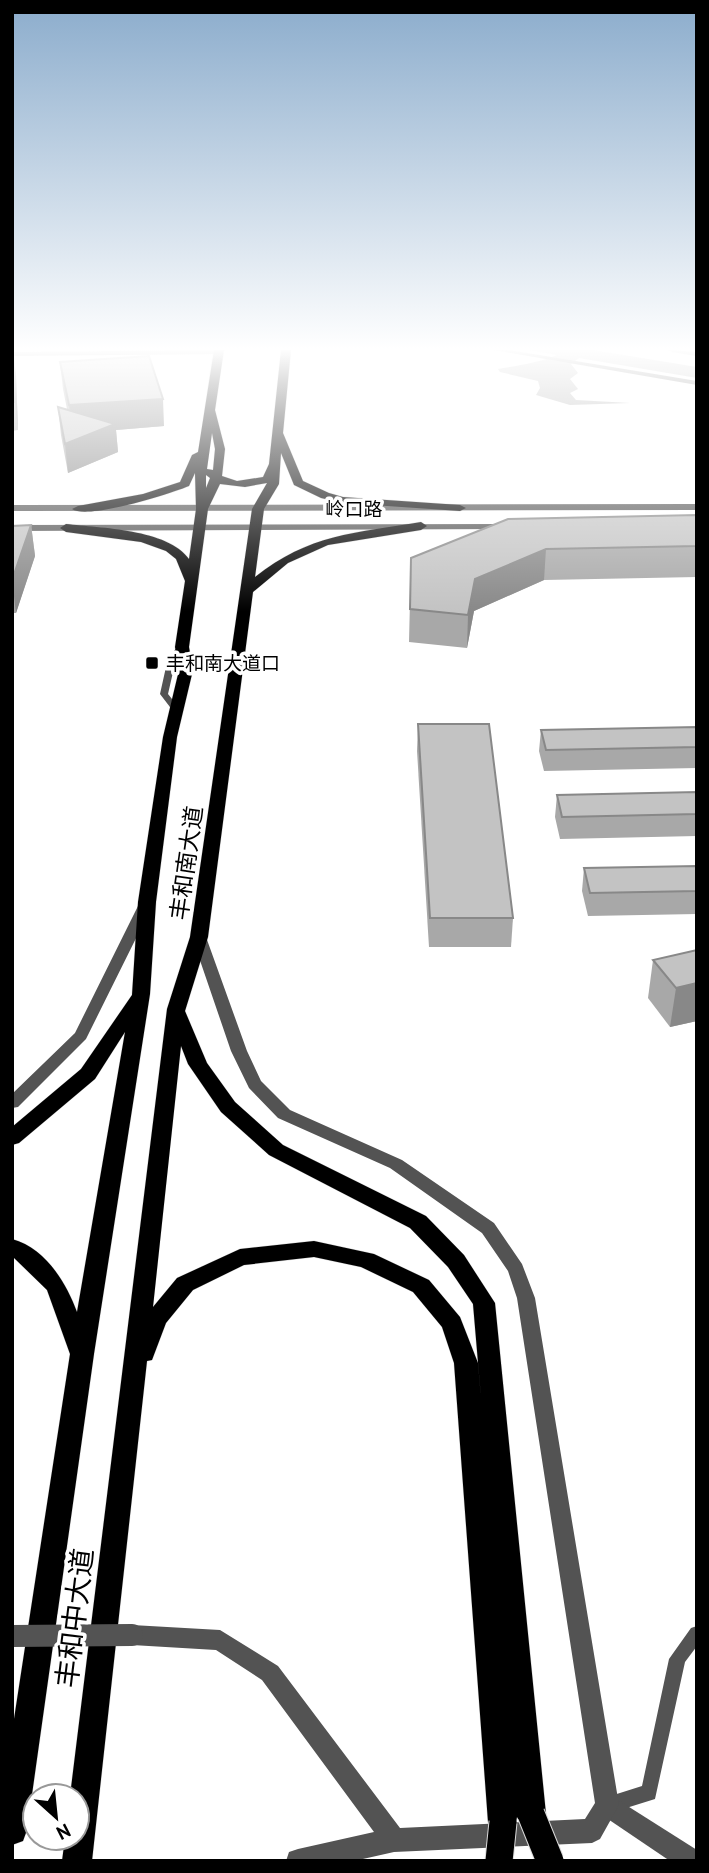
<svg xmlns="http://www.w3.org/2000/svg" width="709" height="1873" viewBox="0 0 709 1873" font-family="'PT Sans','Noto Sans SC',sans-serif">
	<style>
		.water { fill: #a1a1a1 }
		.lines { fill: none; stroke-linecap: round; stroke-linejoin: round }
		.primary-casing { stroke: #dbdbdb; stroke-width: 1 }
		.service { fill: #535353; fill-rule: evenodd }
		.minor { fill: #535353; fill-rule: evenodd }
		.tertiary { fill: #535353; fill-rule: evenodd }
		.primary { fill: #000; fill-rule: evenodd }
		.primary-bridge-casing { stroke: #dbdbdb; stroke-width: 29; stroke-linecap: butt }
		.tertiary-bridge { stroke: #535353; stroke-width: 22 }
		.primary-bridge { stroke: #000; stroke-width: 27 }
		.wall { fill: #a8a8a8 }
		.shaded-wall { fill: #888 }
		.building { fill: #c3c3c3; stroke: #888; stroke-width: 2 }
		.poi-dot { fill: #000; stroke: #fff; stroke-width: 2.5 }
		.labels { text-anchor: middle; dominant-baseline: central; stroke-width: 7; stroke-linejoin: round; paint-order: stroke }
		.far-street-label { font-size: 19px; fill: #000; stroke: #fff }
		.far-poi-label { font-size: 19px; fill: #000; stroke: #fff; text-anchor: start }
		.street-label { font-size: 23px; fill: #000; stroke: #fff }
		.near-street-label { font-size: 28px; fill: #000; stroke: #fff }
	</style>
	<rect width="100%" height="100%" fill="#fff"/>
	<!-- water -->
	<path class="water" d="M528,350H593L697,367V378L579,358L571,364L578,373L570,379L578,389L570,393L576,400L630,403L570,405L536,395L540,388L538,381L500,372L498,369C515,366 542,362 557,355Z"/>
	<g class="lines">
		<defs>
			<path id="primary" d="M214,350H224L215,410L225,449L222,476L237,481L263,477L269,464L281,350H291L283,433L303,481L329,493L343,497L460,505L466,508L460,511L343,503L321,498L294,485L281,453L279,484L264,509L255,577C309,534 355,533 421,522L427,526L421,530L328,545L288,563L253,592L208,937L185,1011L207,1063L235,1102L283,1145L426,1216L464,1255L495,1303L546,1814L541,1824L531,1829L521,1824L517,1817L514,1833L503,1837L492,1833L488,1822L454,1363L442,1327L413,1292L361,1267L314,1257L244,1265L193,1290L166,1323L152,1360L147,1361L92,1861H62L65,1838H77V1796H70L167,1009L190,937L252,509L267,483L245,487L220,484L208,509L189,647L193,670L177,737L156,902L150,994L94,1354L27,1830L23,1841L12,1845V1732L70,1354L47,1290L12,1256V1239C45,1248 66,1282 77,1312L125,1032L95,1079L19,1143L12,1145V1127L81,1069L132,995L138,902L163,737L179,670L175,647L185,581L176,559L166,551L141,542L66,532L60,528L66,524C100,528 168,529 189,559L196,509L195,473L189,486C170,494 87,520 72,509L78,506L143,494L180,482L192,455L198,452ZM212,433L215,449L213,470L207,469ZM206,475L210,478L206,488ZM181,1046L188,1064L221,1112L269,1155L410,1228L448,1267L473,1304L483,1421L478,1363L460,1317L429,1280L374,1254L314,1241L240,1249L177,1278L153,1307Z"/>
		</defs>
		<!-- primary casing -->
		<use href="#primary" class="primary-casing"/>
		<!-- service -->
		<g class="service">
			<polygon points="494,350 509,350 697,381 697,385"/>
			<polygon points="179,645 185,645 186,647 176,659 168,694 180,709 176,712 173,711 160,694 168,658"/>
			<polygon points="697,1626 697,1646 685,1662 655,1799 607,1814 601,1811 598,1805 601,1799 642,1786 669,1659 691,1628"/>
		</g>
		<!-- minor -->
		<g class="minor">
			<polygon points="221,350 222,352 218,354 12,356 12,352"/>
			<polygon points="668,350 697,352 697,356 672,352"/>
			<polygon points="607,1793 697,1850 697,1861 670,1861 599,1813 595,1805 599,1797"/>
		</g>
		<!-- tertiary -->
		<g class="tertiary">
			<polygon points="697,504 697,510 12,511 12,505"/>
			<polygon points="511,524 513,526 508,529 12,531 12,525"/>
			<polygon points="145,902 152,906 86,1039 18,1107 12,1108 12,1094 75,1033 138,906"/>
			<polygon points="199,933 206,937 247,1051 261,1081 290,1110 402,1160 494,1223 522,1264 535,1298 619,1805 600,1839 592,1843 394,1852 354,1861 286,1861 289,1852 298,1849 374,1832 262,1680 216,1650 132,1645 124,1642 121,1635 124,1628 132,1625 220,1630 278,1666 400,1828 585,1819 595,1803 517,1298 508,1271 482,1233 390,1168 278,1118 249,1088 231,1051 192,937"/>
		</g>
		<!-- primary -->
		<use href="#primary" class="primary"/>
		<defs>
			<g id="primary-bridge">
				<polyline points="531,1814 550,1861"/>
				<polyline points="499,1861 503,1822"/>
			</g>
		</defs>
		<!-- primary-bridge casing -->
		<use href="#primary-bridge" class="primary-bridge-casing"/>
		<!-- tertiary-bridge -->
		<polyline class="tertiary-bridge" points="12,1636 132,1635"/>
		<!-- primary-bridge -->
		<use href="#primary-bridge" class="primary-bridge"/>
	</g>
	<!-- wall -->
	<g class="wall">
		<polygon points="12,350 16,375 18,430 12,431"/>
		<polygon points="60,362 164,426 116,430 118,452 68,473 61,435 58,407 67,409 63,389"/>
		<polygon points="697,515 697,577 544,580 474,611 467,648 409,642 411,558"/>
		<polygon points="31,525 35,556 16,613 12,613 12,526"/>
		<polygon points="418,724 513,918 511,947 429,947 417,751"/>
		<polygon points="697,727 697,768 544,771 539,751 541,730"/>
		<polygon points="697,792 697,836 560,839 555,817 557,795"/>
		<polygon points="697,866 697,914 588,916 582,891 584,868"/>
		<polygon points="697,950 697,1021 670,1027 648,998 653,960"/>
	</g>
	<!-- shaded-wall -->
	<g class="shaded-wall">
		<polygon points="13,350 16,375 18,430 15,402"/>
		<polygon points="163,399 164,426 116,430 118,452 68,473 65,444 72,433 69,405"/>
		<polygon points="31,525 35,556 16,613 12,580"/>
		<polygon points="546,549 544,580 474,611 467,648 468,615 475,579"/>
		<polygon points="697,983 697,1021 670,1027 676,988"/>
	</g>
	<!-- building -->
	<g class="building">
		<polygon points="12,350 13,350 15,402 12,402"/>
		<polygon points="149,356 163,399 69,405 60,362"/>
		<polygon points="58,407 115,424 65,444"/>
		<polygon points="697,515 697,546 546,549 475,579 468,615 410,609 411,558 508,519"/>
		<polygon points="31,525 12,580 12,526"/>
		<polygon points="418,724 489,724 513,918 430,918"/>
		<polygon points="697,727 697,747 546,750 541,730"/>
		<polygon points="697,792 697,814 562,817 557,795"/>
		<polygon points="697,866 697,891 590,893 584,868"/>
		<polygon points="697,950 697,983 676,988 653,960"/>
	</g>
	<!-- sky -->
	<linearGradient id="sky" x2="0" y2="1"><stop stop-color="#8baccc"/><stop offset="0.57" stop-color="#fff"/><stop offset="1" stop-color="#fff" stop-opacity="0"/></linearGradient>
	<rect width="709" height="612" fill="url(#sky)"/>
	<!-- markers -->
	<rect class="poi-dot" x="145" y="656" width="14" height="14" rx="3.5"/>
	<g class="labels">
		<!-- far-street labels -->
		<g class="far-street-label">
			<text x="354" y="509">岭口路</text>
		</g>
		<!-- far-poi labels -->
		<g class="far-poi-label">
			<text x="166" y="663">丰和南大道口</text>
		</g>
		<!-- street labels -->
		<g class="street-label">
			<text transform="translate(186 863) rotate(-82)">丰和南大道</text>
		</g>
		<!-- near-street labels -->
		<g class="near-street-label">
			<text transform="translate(74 1618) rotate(-83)">丰和中大道</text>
		</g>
	</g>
	<!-- border -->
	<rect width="709" height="1873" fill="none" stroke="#000000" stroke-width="28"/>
	<!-- north arrow -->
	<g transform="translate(56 1817) rotate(153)"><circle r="33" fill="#ffffff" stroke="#999999" stroke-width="2"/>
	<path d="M0-5L12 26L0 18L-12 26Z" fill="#000000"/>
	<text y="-10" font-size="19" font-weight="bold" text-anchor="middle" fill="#000000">N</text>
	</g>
</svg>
